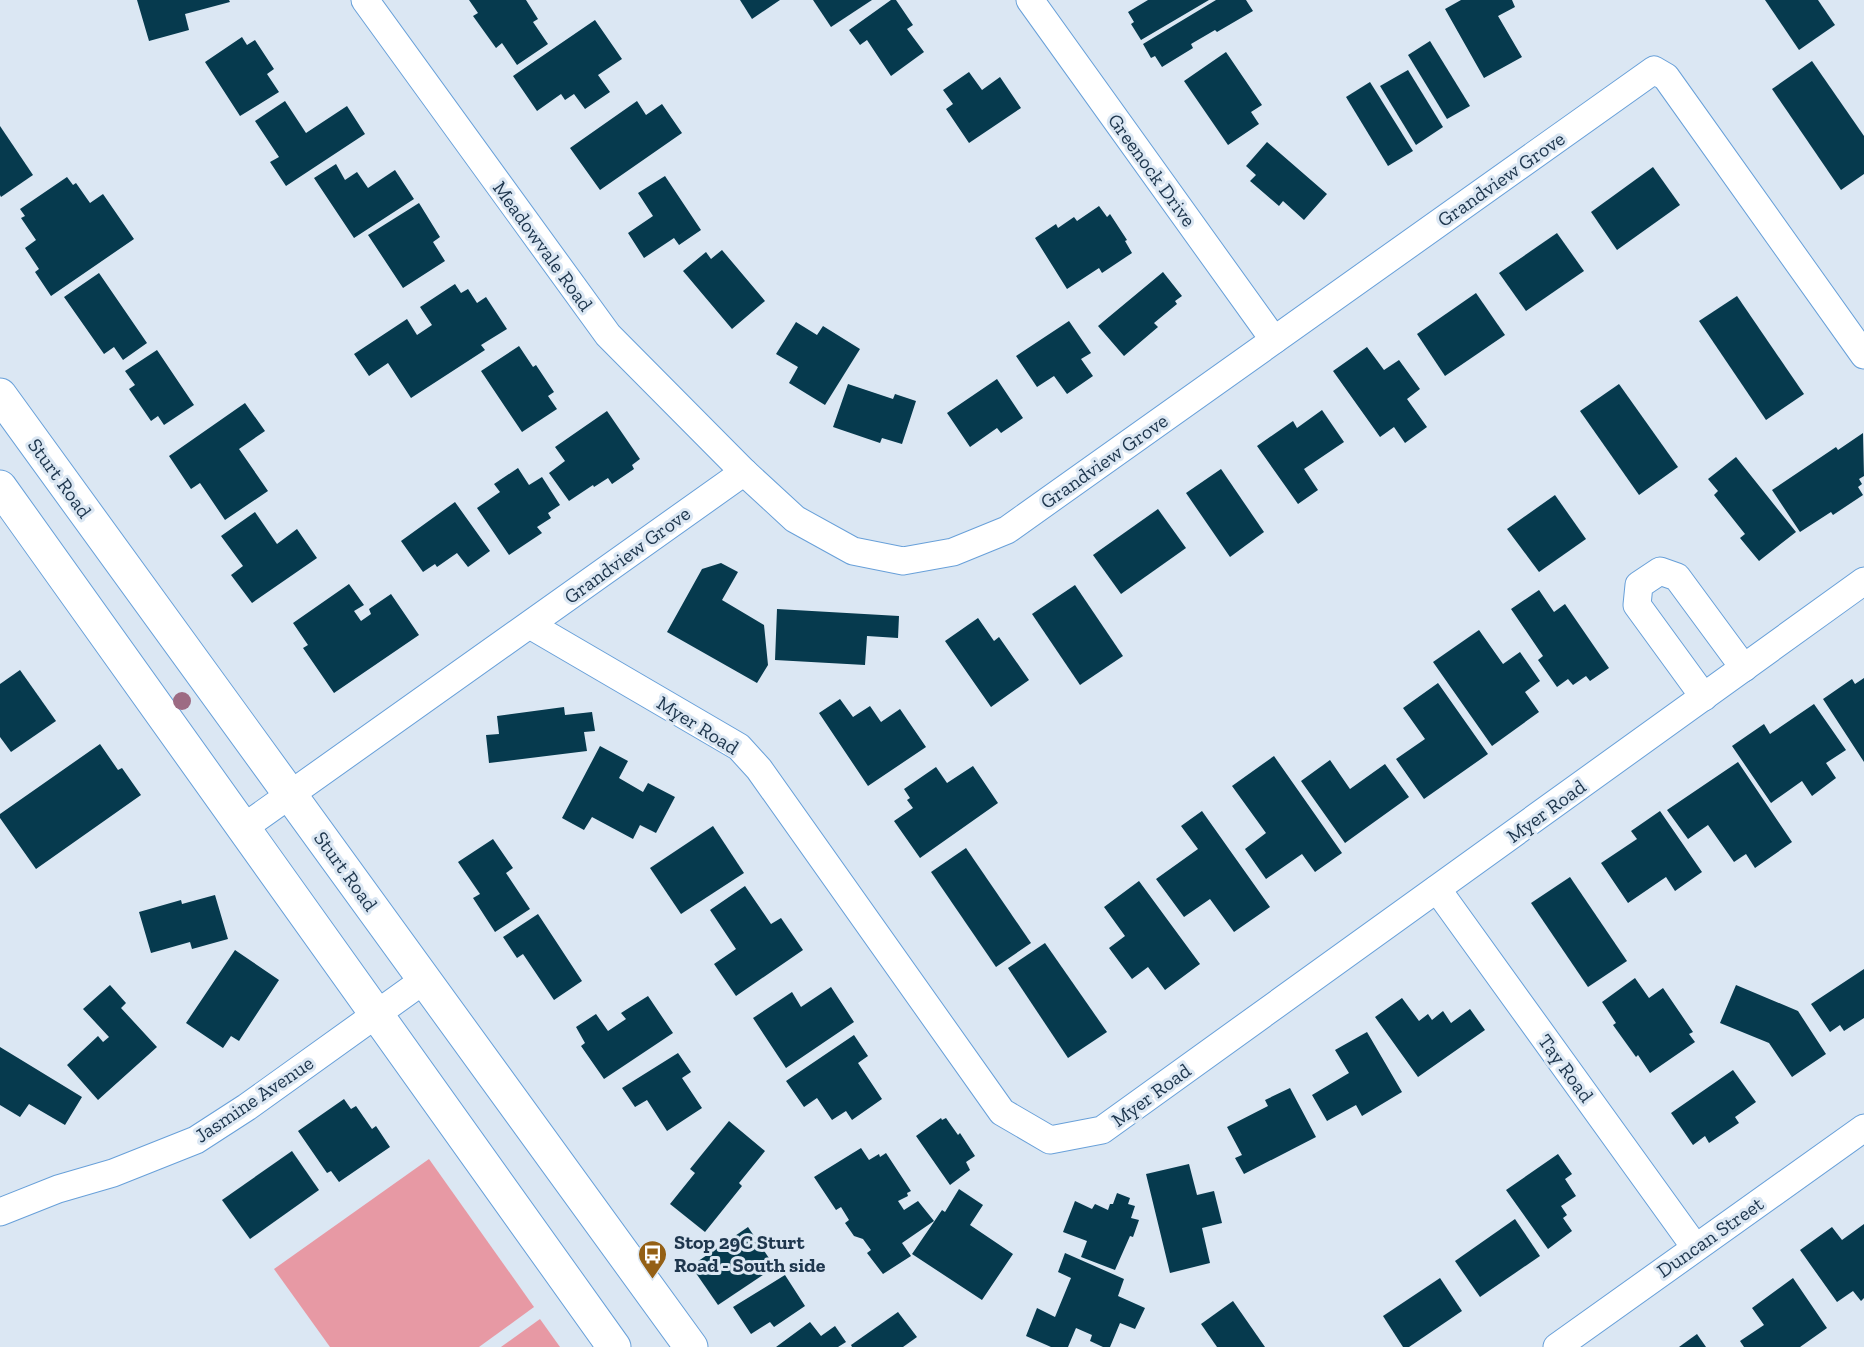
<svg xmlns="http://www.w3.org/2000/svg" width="1864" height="1347" viewBox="0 0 1864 1347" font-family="'Zilla Slab',serif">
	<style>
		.green { fill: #e799a4 }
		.building { fill: #063a4e }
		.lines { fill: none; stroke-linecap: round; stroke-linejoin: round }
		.minor-casing { stroke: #68a0d9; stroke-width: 29 }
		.secondary-casing { stroke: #68a0d9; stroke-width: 35 }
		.minor { stroke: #fff; stroke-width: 27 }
		.secondary { stroke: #fff; stroke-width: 33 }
		.tree { fill: #9d6b83 }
		.labels { text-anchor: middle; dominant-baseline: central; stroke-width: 6; stroke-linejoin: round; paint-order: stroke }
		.street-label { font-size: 20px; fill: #1e364d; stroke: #dbe7f3 }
		.poi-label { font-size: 20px; font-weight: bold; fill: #1e364d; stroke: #dbe7f3; text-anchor: start }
	</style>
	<rect width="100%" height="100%" fill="#dbe7f3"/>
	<!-- green -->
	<g class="green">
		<polygon points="429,1159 534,1307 479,1347 330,1347 274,1269"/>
		<polygon points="540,1319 560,1347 501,1347"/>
	</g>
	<!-- building -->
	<g class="building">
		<polygon points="137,0 229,0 230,2 185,14 189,30 149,41"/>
		<polygon points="469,0 526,0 538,19 533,22 548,44 517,65 502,43 496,48 473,16 478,13"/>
		<polygon points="740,0 780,0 752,19"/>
		<polygon points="813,0 872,0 831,27"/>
		<polygon points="891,0 896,0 913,25 907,29 924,52 891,76 867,40 860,45 849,30"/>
		<polygon points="1148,0 1209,0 1141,40 1131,24 1134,22 1128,12"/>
		<polygon points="1216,0 1246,0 1253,11 1217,32 1215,30 1191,44 1193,48 1162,67 1155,56 1151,58 1143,44"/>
		<polygon points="1461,0 1512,0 1515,7 1498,16 1522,57 1484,78 1445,9"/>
		<polygon points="1765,0 1818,0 1835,25 1799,50"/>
		<polygon points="595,20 622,59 598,75 610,92 585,109 574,94 565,100 561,94 537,111 513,76"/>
		<polygon points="242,37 247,45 255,40 274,69 267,74 279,92 240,116 205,62"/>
		<polygon points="1430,41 1470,106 1447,119 1408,55"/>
		<polygon points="1226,52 1262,105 1251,112 1259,124 1228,145 1184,81"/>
		<polygon points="1812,61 1864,136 1864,174 1841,190 1772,89"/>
		<polygon points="1408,70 1443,127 1416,145 1380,86"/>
		<polygon points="969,72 982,90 1000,77 1021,108 969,143 946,109 953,104 943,90"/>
		<polygon points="1370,82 1413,151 1388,166 1346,97"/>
		<polygon points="285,101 306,133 347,106 365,134 286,186 270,162 279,157 255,121"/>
		<polygon points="637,101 646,115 662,104 682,133 600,190 570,148"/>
		<polygon points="0,126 33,175 1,197 0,195"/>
		<polygon points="1267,142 1327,194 1304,220 1283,201 1279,206 1250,181 1256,175 1246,166"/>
		<polygon points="336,164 345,180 357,172 368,188 395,170 414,199 354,238 314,178"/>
		<polygon points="1653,167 1680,205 1617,250 1591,212"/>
		<polygon points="665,176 701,230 679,245 674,238 644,258 628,233 653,216 638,193"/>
		<polygon points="67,177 73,185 76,183 90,203 103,194 134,239 51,296 35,272 39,269 25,248 36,240 21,218 25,216 20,209"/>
		<polygon points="419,203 440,237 433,242 445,261 403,288 368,235"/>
		<polygon points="1099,206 1107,217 1110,214 1127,240 1125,241 1132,253 1102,273 1099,268 1067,289 1035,238 1056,224 1058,228 1074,217 1077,221"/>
		<polygon points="1557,233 1584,271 1526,311 1499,273"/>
		<polygon points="722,250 765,301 732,329 683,271 706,252 711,259"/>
		<polygon points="1163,272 1182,296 1175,301 1177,304 1154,323 1158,327 1124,356 1098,326"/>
		<polygon points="99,273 147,343 123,360 114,347 104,354 64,297"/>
		<polygon points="455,284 461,293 468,289 477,303 486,297 507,329 481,345 485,350 411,398 388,363 369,376 354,354 407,319 417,335 432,325 420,307"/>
		<polygon points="1476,293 1505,335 1445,376 1417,334"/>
		<polygon points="1737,296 1804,394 1766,420 1699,321"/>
		<polygon points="1069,321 1091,353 1081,359 1093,376 1067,394 1054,376 1037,387 1016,356"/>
		<polygon points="796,322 817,335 823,326 860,349 825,405 789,383 798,367 776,354"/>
		<polygon points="519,346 533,367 536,365 554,392 548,396 557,409 522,432 481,371"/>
		<polygon points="1367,347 1384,370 1399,360 1420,389 1407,399 1427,427 1405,443 1394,427 1380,437 1333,371"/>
		<polygon points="157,350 194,405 164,425 158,416 151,421 129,389 135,385 125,371"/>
		<polygon points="997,379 1023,418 1001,433 997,428 970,447 947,413"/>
		<polygon points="848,384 893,399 895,394 916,401 902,444 882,438 880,443 833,427"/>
		<polygon points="1619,384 1678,467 1639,495 1580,411"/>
		<polygon points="245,403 265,431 239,449 268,491 225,520 200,483 191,489 169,456"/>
		<polygon points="1322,410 1344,442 1304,469 1318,490 1298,504 1257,446 1293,421 1297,428"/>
		<polygon points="607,411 640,459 632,465 634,469 612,484 608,478 594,487 593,485 569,501 549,473 565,461 555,447"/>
		<polygon points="1863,433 1864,476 1859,479 1862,484 1858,487 1863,495 1833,515 1831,512 1800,532 1772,490 1836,447 1838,450"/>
		<polygon points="1736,457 1796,532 1759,561 1740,538 1745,534 1714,495 1718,491 1708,479"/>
		<polygon points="518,468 529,485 542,477 560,505 548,513 551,518 537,527 542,533 509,555 477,508 500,492 494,484"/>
		<polygon points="1221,469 1264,532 1230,557 1186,493"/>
		<polygon points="1555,495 1586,539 1539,572 1507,529"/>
		<polygon points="455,502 490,551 468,567 457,553 437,567 435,564 423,572 401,541"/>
		<polygon points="1158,509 1186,548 1121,594 1093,555"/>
		<polygon points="255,512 277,544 297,529 317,558 252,603 231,575 243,566 221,536"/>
		<polygon points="721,563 738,572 722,600 764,625 768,665 757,683 667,632 702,569"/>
		<polygon points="349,584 364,605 354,611 361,621 371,614 369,609 391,594 419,635 334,693 303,648 308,645 293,623"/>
		<polygon points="1075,585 1123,656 1080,685 1032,614"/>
		<polygon points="1539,590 1554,612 1565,604 1609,668 1590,681 1586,676 1573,685 1568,679 1557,687 1538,660 1543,656 1511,609"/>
		<polygon points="777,609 899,616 898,638 867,636 865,665 775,660"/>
		<polygon points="978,618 994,641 999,637 1029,680 991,707 945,641"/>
		<polygon points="1479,630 1503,664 1520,652 1540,681 1525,692 1539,712 1492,746 1433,662"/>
		<polygon points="20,670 56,721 11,752 0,737 0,684"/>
		<polygon points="1864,678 1864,762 1823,699 1852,679 1855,684"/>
		<polygon points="1438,683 1488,754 1424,799 1396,759 1425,739 1403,708"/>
		<polygon points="840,699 853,717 870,706 881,722 900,709 926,747 868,786 819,713"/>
		<polygon points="1814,704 1846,750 1826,763 1836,778 1812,796 1802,781 1771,803 1732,746 1764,724 1770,734"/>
		<polygon points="564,707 565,715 592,712 595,731 584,732 587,751 489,763 486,735 499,734 497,716"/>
		<polygon points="100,744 118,770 122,768 141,795 36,869 0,818 0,814"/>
		<polygon points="600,746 628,761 619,778 643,792 648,783 675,797 656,833 640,825 633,839 592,817 584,830 562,818"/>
		<polygon points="1274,756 1342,853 1315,872 1302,854 1266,879 1245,849 1266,833 1232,786"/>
		<polygon points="1330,760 1350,789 1385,764 1409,797 1345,843 1301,781"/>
		<polygon points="1738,762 1792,842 1755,868 1746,854 1734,862 1708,825 1688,839 1667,810"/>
		<polygon points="973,766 998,803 920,858 894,821 913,808 907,800 910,798 904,789 936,767 947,783"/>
		<polygon points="1202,811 1270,907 1234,932 1210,899 1184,917 1156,879 1198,849 1181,826"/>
		<polygon points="1660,811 1702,872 1675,891 1666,877 1628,903 1601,863 1637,839 1631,831"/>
		<polygon points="713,826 744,873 681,914 650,868"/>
		<polygon points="493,839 513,868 506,873 530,909 495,932 473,898 480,894 458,862"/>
		<polygon points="966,848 1031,943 996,967 931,872"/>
		<polygon points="1570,877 1627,961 1588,987 1531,903"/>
		<polygon points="1139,881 1200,964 1165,990 1148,967 1132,979 1109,948 1125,936 1104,907"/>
		<polygon points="745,886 771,924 781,918 803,950 736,996 714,964 736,949 710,910"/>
		<polygon points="215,895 228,939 192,949 190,942 151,953 139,912 181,900 182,904"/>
		<polygon points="538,914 582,981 554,1000 523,954 517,958 503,937"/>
		<polygon points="1045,943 1107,1032 1068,1058 1008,968"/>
		<polygon points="235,950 279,980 239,1041 231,1036 223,1048 186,1023"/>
		<polygon points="1864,969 1864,1018 1844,1031 1840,1025 1830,1032 1811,1004"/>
		<polygon points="1635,978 1649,998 1663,988 1693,1032 1689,1034 1695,1042 1650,1073 1638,1055 1636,1057 1613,1025 1616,1023 1602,1002"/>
		<polygon points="110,985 126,1003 121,1008 157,1047 98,1100 67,1065 98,1036 103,1042 109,1037 83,1009"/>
		<polygon points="1736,985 1798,1011 1826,1054 1792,1077 1769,1043 1720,1023"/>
		<polygon points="831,987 854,1022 786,1068 753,1018 792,992 801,1007"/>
		<polygon points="648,996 673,1033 604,1079 581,1046 585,1043 576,1027 596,1014 608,1031 626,1019 621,1013"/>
		<polygon points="1402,998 1419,1021 1428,1014 1432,1020 1443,1011 1451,1023 1470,1009 1485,1030 1418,1077 1375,1017"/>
		<polygon points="1367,1032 1402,1092 1362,1116 1356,1105 1327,1121 1312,1095 1349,1073 1335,1050"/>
		<polygon points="854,1035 868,1056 858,1063 882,1099 852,1120 846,1111 832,1120 817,1098 804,1107 786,1081"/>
		<polygon points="0,1047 82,1097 65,1125 29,1104 20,1117 0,1105"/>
		<polygon points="678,1053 691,1072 682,1078 702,1108 667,1131 647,1100 635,1107 622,1088"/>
		<polygon points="1733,1070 1756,1102 1735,1117 1739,1123 1709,1143 1705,1136 1693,1145 1671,1113"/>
		<polygon points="1290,1088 1316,1137 1244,1174 1235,1158 1242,1155 1227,1127 1268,1106 1265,1100"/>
		<polygon points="344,1099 351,1109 356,1106 372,1129 376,1126 390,1147 339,1182 331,1171 327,1173 298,1131"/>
		<polygon points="941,1118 942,1120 946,1118 958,1135 960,1133 975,1156 966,1162 970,1170 950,1185 916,1136"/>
		<polygon points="729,1121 765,1151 739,1183 742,1186 705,1232 670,1204 695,1173 690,1169"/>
		<polygon points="861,1148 869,1160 879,1154 880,1157 886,1153 911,1191 907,1193 908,1196 898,1201 904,1210 918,1201 934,1221 902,1243 911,1256 883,1274 867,1253 871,1250 863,1239 854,1236 845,1223 849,1220 841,1207 836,1210 814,1177"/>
		<polygon points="292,1151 319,1190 250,1239 222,1200"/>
		<polygon points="1558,1154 1572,1174 1565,1179 1576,1196 1561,1206 1567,1215 1563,1218 1572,1231 1548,1249 1506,1190"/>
		<polygon points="1189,1164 1197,1195 1214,1191 1222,1223 1202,1228 1210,1263 1170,1273 1146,1174"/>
		<polygon points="959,1189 983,1205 970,1225 1013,1254 982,1300 912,1254 942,1210 945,1212"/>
		<polygon points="1117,1193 1130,1198 1128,1204 1135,1206 1131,1218 1139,1220 1133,1237 1130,1236 1115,1270 1081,1257 1087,1241 1063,1232 1075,1201 1092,1209 1095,1204 1108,1210 1110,1204 1113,1204"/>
		<polygon points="1515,1219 1540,1256 1480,1297 1455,1261"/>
		<polygon points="1864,1224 1864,1298 1861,1301 1853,1291 1837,1302 1800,1250 1832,1227 1842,1240"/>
		<polygon points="748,1227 775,1267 718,1305 691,1266"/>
		<polygon points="1065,1253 1124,1279 1118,1296 1145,1308 1135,1329 1120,1323 1110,1347 1103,1347 1090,1341 1092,1335 1076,1328 1068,1347 1051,1347 1026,1336 1037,1308 1055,1317 1071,1278 1058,1272"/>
		<polygon points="785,1275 805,1306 774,1327 770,1322 751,1334 733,1307"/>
		<polygon points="1440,1278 1462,1311 1409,1347 1403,1347 1383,1316"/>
		<polygon points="1793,1278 1827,1328 1800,1347 1744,1347 1740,1341 1764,1325 1752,1308"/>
		<polygon points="1233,1301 1265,1347 1217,1347 1201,1324"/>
		<polygon points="898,1312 917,1337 903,1347 852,1347 851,1345"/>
		<polygon points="810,1322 821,1336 835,1326 846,1342 838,1347 776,1347"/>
		<polygon points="1697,1334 1706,1347 1679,1347"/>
	</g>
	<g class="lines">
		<defs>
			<g id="minor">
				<polyline points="365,0 608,335 744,472"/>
				<polyline points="1030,0 1274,340"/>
				<polyline points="530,625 739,747 759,769 1002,1112 1050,1140 1102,1130 1864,581"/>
				<polyline points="1704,697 1637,605 1639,585 1660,571 1677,577 1744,668"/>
				<polyline points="243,828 744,472 795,519 853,551 903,561 953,552 1007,530 1654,70 1666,77 1864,355"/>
				<polyline points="1437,889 1695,1247"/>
				<polyline points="0,1212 58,1189 113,1173 196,1140 247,1107 424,980"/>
				<polyline points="1557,1347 1864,1128"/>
			</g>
			<g id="secondary">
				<polyline points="0,395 691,1347"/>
				<polyline points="0,487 614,1347"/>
			</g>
		</defs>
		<!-- minor casing -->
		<use href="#minor" class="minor-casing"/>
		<!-- secondary casing -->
		<use href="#secondary" class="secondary-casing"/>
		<!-- minor -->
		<use href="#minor" class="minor"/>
		<!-- secondary -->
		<use href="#secondary" class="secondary"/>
	</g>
	<!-- trees -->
	<circle class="tree" cx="182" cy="701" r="9"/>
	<!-- icons -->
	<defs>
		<symbol id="bus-pin" viewBox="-11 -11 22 30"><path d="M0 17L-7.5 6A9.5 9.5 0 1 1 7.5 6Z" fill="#946015" stroke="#dbe7f3"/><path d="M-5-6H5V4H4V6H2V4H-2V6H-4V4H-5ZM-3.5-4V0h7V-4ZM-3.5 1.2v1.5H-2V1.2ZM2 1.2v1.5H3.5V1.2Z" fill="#fff"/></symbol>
	</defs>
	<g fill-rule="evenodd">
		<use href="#bus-pin" x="636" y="1238" width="33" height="45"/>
	</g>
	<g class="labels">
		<!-- street labels -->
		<g class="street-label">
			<text transform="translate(1152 170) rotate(54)">Greenock Drive</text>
			<text transform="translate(1501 179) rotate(-35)">Grandview Grove</text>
			<text transform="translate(543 246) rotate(54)">Meadowvale Road</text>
			<text transform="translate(1104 461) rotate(-35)">Grandview Grove</text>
			<text transform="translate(60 478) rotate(54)">Sturt Road</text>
			<text transform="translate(627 555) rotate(-36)">Grandview Grove</text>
			<text transform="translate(698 725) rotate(32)">Myer Road</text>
			<text transform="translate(1546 811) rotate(-36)">Myer Road</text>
			<text transform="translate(346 871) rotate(54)">Sturt Road</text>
			<text transform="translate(1566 1068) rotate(54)">Tay Road</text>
			<text transform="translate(1151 1095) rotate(-36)">Myer Road</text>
			<text transform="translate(254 1099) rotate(-34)">Jasmine Avenue</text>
			<text transform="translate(1710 1237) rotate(-35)">Duncan Street</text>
		</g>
		<!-- poi labels -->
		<g class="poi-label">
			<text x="674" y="1242">Stop 29C Sturt<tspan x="674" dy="23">Road - South side</tspan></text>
		</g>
	</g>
</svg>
